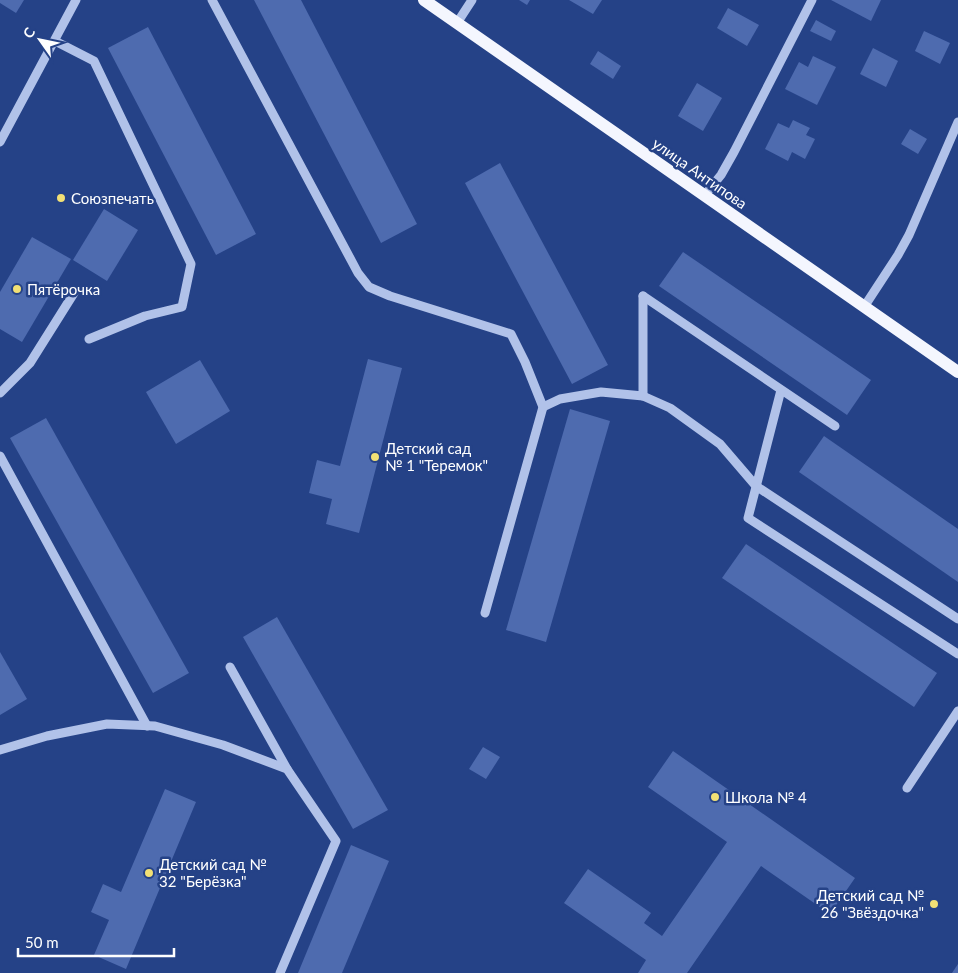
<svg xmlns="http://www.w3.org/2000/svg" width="958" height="973" viewBox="0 0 958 973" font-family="Lato,sans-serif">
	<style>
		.building { fill: #4e6baf }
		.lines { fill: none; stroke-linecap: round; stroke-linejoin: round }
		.minor { stroke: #b1c2e9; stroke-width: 9 }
		.major { stroke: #f4f6fe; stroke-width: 12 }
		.poi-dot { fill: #f2e075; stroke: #254287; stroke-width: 2 }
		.labels { text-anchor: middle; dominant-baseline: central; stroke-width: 5; stroke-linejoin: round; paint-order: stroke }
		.street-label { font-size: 15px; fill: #fff; stroke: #254287 }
		.poi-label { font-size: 15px; fill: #fff; stroke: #254287; text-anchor: start }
	</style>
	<rect width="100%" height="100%" fill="#254287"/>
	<!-- building -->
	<g class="building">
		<polygon points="0,0 24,0 16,13 0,3"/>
		<polygon points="254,0 301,0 417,224 381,243"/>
		<polygon points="519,0 530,0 527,5"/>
		<polygon points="569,0 602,0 593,14"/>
		<polygon points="831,0 881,0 871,21"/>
		<polygon points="728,8 759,25 747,46 717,28"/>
		<polygon points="816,20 836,31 831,41 810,31"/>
		<polygon points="148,27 256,234 216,255 108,48"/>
		<polygon points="924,31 950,43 940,64 915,51"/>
		<polygon points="873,48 898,61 886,87 860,74"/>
		<polygon points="598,51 621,66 613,79 590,64"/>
		<polygon points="813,56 836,67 817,105 785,89 799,62 808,67"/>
		<polygon points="697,83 722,98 703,131 678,116"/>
		<polygon points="793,120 810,128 806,135 815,139 805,159 792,152 788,161 765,149 778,123 789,128"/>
		<polygon points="910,129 927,139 918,154 901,144"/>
		<polygon points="500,163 608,365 572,384 465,183"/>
		<polygon points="104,209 138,230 107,281 73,260"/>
		<polygon points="32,237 71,259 22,342 0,329 0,292"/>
		<polygon points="683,252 871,380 847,415 659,286"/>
		<polygon points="368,359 402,368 359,533 326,524 332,499 309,493 317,460 340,466"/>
		<polygon points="200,360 230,411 176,444 146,392"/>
		<polygon points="570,409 610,421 546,642 506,630"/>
		<polygon points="46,418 189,673 153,693 10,438"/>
		<polygon points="824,436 958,529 958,582 799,472"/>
		<polygon points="746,544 937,673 914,707 722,578"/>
		<polygon points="277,617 388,810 353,829 243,637"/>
		<polygon points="0,652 27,699 0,715"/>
		<polygon points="483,747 500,757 486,779 469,769"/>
		<polygon points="673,751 855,878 830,914 761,866 687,973 638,973 646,960 564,903 588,869 651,913 644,923 662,936 727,842 648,787"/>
		<polygon points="165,789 196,802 126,969 94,955 109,920 91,912 103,884 121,892"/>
		<polygon points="351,845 389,861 342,973 298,973"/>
		<polygon points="958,964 958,973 952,973"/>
	</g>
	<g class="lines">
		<!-- minor -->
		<g class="minor">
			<polyline points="212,0 358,273 369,287 390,296 511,334 525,362 543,407 485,613"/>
			<polyline points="457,23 472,0"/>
			<polyline points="55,41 94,61 191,264 182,307 145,316 89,339"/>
			<polyline points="0,142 76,0"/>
			<polyline points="704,196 721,175 734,152 812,0"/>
			<polyline points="643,296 835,426"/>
			<polyline points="864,307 898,255 909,235 958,122"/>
			<polyline points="781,390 748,518 958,654"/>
			<polyline points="0,393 30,363 74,293"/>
			<polyline points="643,396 643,296"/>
			<polyline points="543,407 560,399 601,392 643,396 670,408 720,444 756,486 958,619"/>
			<polyline points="0,456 147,726"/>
			<polyline points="230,667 287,769"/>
			<polyline points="0,750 47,736 107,724 155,726 223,745 287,769 336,841 280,973"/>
			<polyline points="907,788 958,711"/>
		</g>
		<!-- major -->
		<polyline class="major" points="424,0 958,372"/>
	</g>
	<!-- markers -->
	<g class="poi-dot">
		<circle cx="61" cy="198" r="5"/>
		<circle cx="17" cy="289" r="5"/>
		<circle cx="375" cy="457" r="5"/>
		<circle cx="715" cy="797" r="5"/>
		<circle cx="149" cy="873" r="5"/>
		<circle cx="934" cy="904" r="5"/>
	</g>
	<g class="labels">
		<!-- street labels -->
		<g class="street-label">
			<text transform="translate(700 173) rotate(35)">улица Антипова</text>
		</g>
		<!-- poi labels -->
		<g class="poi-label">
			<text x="71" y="198">Союзпечать</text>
			<text x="27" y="289">Пятёрочка</text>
			<text x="385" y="448">Детский сад<tspan x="385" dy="17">№ 1 "Теремок"</tspan></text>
			<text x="725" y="797">Школа № 4</text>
			<text x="159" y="864">Детский сад №<tspan x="159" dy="17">32 "Берёзка"</tspan></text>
			<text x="924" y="895" text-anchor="end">Детский сад №<tspan x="924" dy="17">26 "Звёздочка"</tspan></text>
		</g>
	</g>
	<!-- north arrow -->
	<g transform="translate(40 40) rotate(303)" stroke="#254287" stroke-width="4" paint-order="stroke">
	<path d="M0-4L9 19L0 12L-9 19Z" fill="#ffffff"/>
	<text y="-8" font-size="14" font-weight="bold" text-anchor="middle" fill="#ffffff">С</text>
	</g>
	<!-- scale -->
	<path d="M18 948v8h156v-8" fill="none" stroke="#ffffff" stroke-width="2.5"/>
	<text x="25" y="948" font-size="15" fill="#ffffff" stroke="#254287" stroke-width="4" paint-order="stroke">50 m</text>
</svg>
